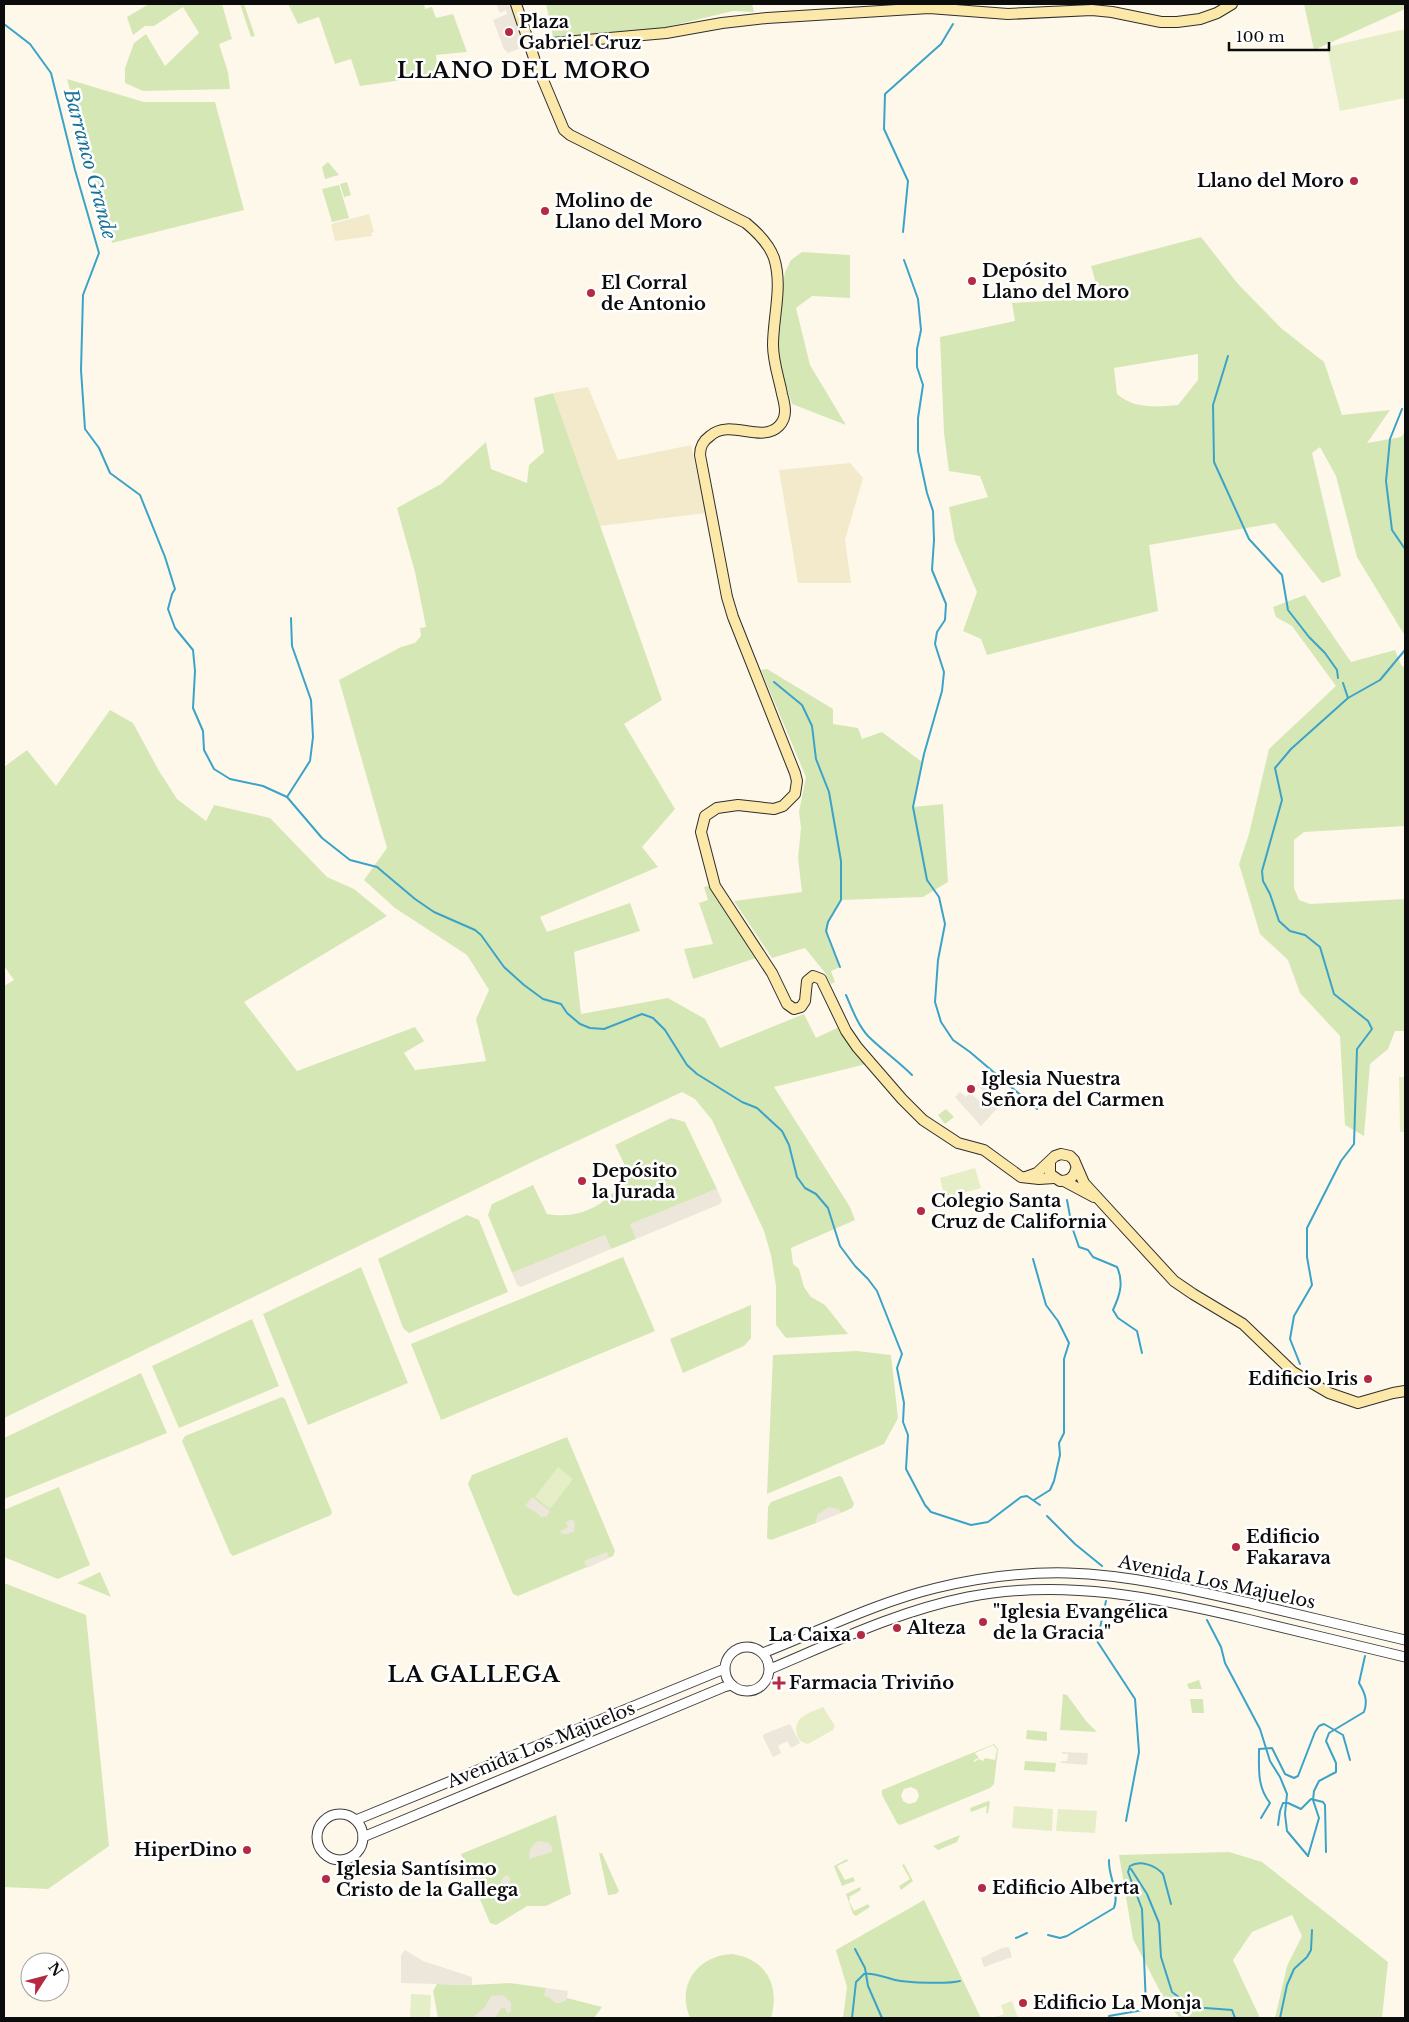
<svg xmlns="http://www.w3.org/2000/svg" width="1409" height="2022" viewBox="0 0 1409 2022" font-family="'Libre Baskerville',serif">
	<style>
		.farmland { fill: #f3eacc }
		.green { fill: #d6e7b6; fill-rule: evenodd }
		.pitch { fill: #e6eec8 }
		.plaza { fill: #ede6db }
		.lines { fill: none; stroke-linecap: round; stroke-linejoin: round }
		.stream { stroke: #3ba3c8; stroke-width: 2 }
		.tertiary-casing { stroke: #3f3f3f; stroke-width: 11 }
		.secondary-casing { stroke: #2e2e2e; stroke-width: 12 }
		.tertiary { stroke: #fff; stroke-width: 9 }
		.secondary { stroke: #fce8a8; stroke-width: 10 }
		.poi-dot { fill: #b62943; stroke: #fff; stroke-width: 2 }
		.labels { text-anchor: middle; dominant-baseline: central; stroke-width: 5; stroke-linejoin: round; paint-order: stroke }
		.poi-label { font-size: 18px; font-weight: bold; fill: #0c0c0c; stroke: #fff; text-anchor: start }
		.street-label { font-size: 18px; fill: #0c0c0c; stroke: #fff }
		.water-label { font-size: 19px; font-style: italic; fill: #1a7298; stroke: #fff }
		.district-label { font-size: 22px; font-weight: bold; letter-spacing: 1px; fill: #0c0c0c; stroke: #fff }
	</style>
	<rect width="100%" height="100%" fill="#fef8eb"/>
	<!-- farmland -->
	<g class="farmland">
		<polygon points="369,214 374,232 371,233 372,236 335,241 331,224"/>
		<polygon points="588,387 618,460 691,445 706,513 600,526 553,393"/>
		<polygon points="850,463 863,478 845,540 851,583 798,583 779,470"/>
	</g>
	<!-- green -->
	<g class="green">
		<polygon points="149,4 222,4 232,39 219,44 228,72 230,89 143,91 125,83 125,68 134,43 146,34 165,66 199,33 183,7 154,26 145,26 133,35 127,17"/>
		<polygon points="240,4 244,4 255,36 251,37"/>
		<polygon points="288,4 424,4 425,9 432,7 436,18 453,14 467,52 436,55 438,75 360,86 351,59 335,64 319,17 298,24"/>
		<polygon points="546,4 752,4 754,12 733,11 662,28 553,37"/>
		<polygon points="1304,4 1405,4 1405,9 1314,50"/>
		<polygon points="67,79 144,102 215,102 244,210 112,243"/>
		<polygon points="328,162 339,175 325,179 322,167"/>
		<polygon points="347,182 351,195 344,197 340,184"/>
		<polygon points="339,185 349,218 332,222 322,189"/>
		<path d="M1201,237L1238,284L1281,328L1324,362L1342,415L1390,410L1367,443L1401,437L1405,432V636L1357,557L1336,476L1320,447L1312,453L1341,576L1322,583L1275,523L1149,545L1158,611L987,655L981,639L963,631L977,592L955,541L949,507L988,497L980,476L949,471L944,433L940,337L1015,321L1012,303L1100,298L1091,266ZM1198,354V380L1178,405C1156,407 1134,409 1117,394L1114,368Z"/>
		<polygon points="802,252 850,255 850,298 812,296 796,308 810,365 846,425 792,404 778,360 779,305 785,272 791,260"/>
		<polygon points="553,393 662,700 624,724 675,809 642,847 658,867 540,917 547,932 630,903 640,931 574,952 581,1014 668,998 705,1019 720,1048 804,1014 816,1038 839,1027 852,1049 866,1064 774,1087 850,1207 855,1220 791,1248 793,1264 799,1269 804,1287 811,1297 825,1305 848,1334 786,1338 776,1325 776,1286 771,1255 764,1231 712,1120 695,1099 682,1092 530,1163 4,1418 4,986 14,980 4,966 4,767 27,750 56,786 110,710 133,723 159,771 177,799 206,821 214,805 270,818 327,877 354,889 387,916 244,1002 297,1071 415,1027 424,1041 404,1053 415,1070 486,1061 476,1019 489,990 467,955 395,908 364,880 387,848 339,680 401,647 415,643 421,636 420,628 426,627 415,572 397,508 441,484 486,442 491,469 527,483 529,465 544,452 534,398"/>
		<polygon points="1305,595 1351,662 1395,650 1401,665 1405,668 1405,826 1304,832 1294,840 1294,888 1299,900 1310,904 1405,899 1405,1031 1395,1031 1388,1049 1370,1064 1364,1136 1345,1125 1340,1036 1300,993 1288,960 1260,934 1239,864 1249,834 1269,749 1336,686 1292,626 1276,617 1273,607"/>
		<path d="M767,669L833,709V724L858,728L862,739L882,732L922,762L913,807L943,804L948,882L923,897L841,900C820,930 827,936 840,967L831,971L835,982L831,984L826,974L805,948L772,958L734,901L802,892L798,858L801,828L799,812L806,777L761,670Z"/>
		<polygon points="708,886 756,958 693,979 684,949 713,944 699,903 708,900 704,887"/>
		<polygon points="946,1109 954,1117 945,1124 938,1115"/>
		<path d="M671,1118L685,1122L717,1189L631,1224L636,1239L611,1249L605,1235L512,1273L488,1215L492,1204L533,1185L547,1214C583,1220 611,1203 628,1172L615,1145Z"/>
		<polygon points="467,1215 479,1220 508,1292 409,1333 403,1328 378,1259"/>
		<polygon points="623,1257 655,1331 441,1420 411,1344"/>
		<polygon points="361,1267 408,1383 308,1425 263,1314"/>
		<polygon points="751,1305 751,1338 744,1346 683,1373 670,1339"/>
		<polygon points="252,1319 279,1386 179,1428 152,1366"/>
		<polygon points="857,1351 891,1355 898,1418 884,1444 767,1494 773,1355"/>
		<polygon points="141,1373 167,1433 4,1499 4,1438"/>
		<polygon points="282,1397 285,1399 332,1512 331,1515 233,1556 230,1553 182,1441 185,1436"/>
		<polygon points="567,1437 615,1551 613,1556 518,1596 513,1594 468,1484 472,1475"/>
		<polygon points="839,1476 842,1477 854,1504 852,1508 841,1513 838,1509 818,1514 816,1523 771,1540 767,1538 768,1507 771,1502"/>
		<polygon points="59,1487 90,1565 58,1579 4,1557 4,1510"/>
		<polygon points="100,1572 111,1597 77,1583"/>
		<polygon points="4,1583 86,1615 109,1846 48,1889 4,1887"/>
		<polygon points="1199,1680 1202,1689 1189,1689 1187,1684"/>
		<polygon points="1063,1694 1067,1695 1086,1721 1097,1732 1060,1730"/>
		<polygon points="1190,1699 1203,1699 1204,1713 1192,1713"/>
		<polygon points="1027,1730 1047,1732 1047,1741 1026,1739"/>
		<path d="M994,1744L998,1749L994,1784L990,1788L900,1825L897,1823L882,1795V1790ZM993,1745L997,1749L995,1760L985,1758L983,1761L979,1759L974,1762V1760L979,1758L975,1753ZM911,1787L917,1790L919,1796L916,1802L909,1804L903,1801L901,1795L904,1789Z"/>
		<polygon points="1025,1761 1056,1763 1055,1772 1024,1770"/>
		<polygon points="988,1801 990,1802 988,1813 986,1813 987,1806 971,1812 970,1808"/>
		<polygon points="556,1815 571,1894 546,1906 527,1906 496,1925 490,1923 461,1854"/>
		<polygon points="960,1835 957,1842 938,1850 933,1846"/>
		<polygon points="1229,1852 1262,1862 1388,1962 1382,2018 1275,2018 1287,1966 1302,1936 1292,1915 1252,1932 1233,1960 1260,2018 1180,2018 1165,2001 1133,1939 1119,1855"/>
		<polygon points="599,1853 602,1853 619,1891 616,1894 608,1895"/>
		<polygon points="847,1859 848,1861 837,1866 845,1880 853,1877 855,1881 842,1886 834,1866"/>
		<polygon points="904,1864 913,1881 901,1890 899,1886 910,1879 902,1865"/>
		<polygon points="860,1887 861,1890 849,1897 850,1899 849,1901 854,1911 868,1904 870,1907 856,1916 853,1914 846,1894"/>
		<polygon points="924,1900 981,2018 843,2018 847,1987 836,1950"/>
		<path d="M732,1954C767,1959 780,1986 771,2018H690C676,1985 697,1956 732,1954Z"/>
		<polygon points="510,1983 546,1988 545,1996 564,2001 567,1998 602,2007 594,2018 438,2018 433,1991 437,1984 472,1985"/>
	</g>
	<!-- pitch -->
	<g class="pitch">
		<polygon points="1405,29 1405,98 1340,111 1327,47"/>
		<polygon points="1399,1077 1405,1077 1405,1132 1400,1132"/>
		<polygon points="975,1168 981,1188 945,1198 940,1178"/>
		<polygon points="558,1467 573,1479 550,1509 535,1497"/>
		<path d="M823,1707L835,1726L833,1730L808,1744C802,1743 798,1740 797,1734C792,1717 811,1712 823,1707Z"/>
		<polygon points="1014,1806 1053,1809 1052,1831 1012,1828"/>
		<polygon points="1058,1809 1097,1811 1095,1833 1056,1831"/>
		<polygon points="411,1994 431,1995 430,2018 410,2018"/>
		<polygon points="1012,2001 1018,2018 992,2018 1004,2014 1001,2005"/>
	</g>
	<!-- plaza -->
	<g class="plaza">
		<polygon points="496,4 511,4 524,43 521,48 508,53 504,49 493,20 507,14 506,10 500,13"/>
		<polygon points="980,1082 1002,1103 981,1126 955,1097 960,1092 966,1097 970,1093 983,1104 990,1097 977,1085"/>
		<polygon points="717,1189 722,1201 720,1204 636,1239 630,1224"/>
		<polygon points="605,1235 611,1249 521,1287 517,1285 512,1273"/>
		<polygon points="532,1497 550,1511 546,1517 543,1516 542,1518 537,1513 525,1506"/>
		<polygon points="829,1507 838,1509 841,1513 816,1523 818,1514"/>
		<polygon points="572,1519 575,1523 574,1531 568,1534 562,1534 560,1531 568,1527 566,1522"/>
		<polygon points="607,1552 609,1558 587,1568 584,1561"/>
		<polygon points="790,1724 800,1743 791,1748 787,1741 778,1746 781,1753 773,1757 763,1737 764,1734"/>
		<polygon points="1062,1752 1088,1753 1087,1765 1061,1763 1061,1761 1067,1761 1068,1754 1062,1754"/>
		<polygon points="540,1841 549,1843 552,1847 552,1852 529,1859 530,1849 536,1842"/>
		<polygon points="506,1875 510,1878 509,1885 505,1887 503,1892 506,1895 510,1895 513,1900 508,1903 502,1898 499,1889 502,1879"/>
		<polygon points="1009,1947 1012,1957 984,1967 981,1958 1002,1948"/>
		<polygon points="405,1950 423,1961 472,1977 472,1985 401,1983 401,1955"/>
		<polygon points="546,1988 568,1991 567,1998 561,2003 555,2003 549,1997 544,1996"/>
		<polygon points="503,1995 511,2002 511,2012 507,2013 505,2008 501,2008 495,2018 472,2018 485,2007 491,1996"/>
	</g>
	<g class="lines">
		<!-- stream -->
		<g class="stream">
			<polyline points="4,24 30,44 51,73 75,170 99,253 83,295 81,370 85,429 99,448 110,473 140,495 165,557 175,589 172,594 168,609 175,628 193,650 195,671 193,708 203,731 204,750 214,769 230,779 263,786 287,797 322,838 350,860 377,867 415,899 434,912 475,930 481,935 504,967 524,985 543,999 561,1004 567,1013 580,1024 590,1028 604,1029 642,1014 653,1018 665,1030 687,1065 697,1074 742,1102 757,1108 782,1131 789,1145 797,1177 805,1188 816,1194 828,1208 840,1246 855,1266 868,1279 877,1291 902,1354 897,1368 904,1403 903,1422 908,1435 906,1469 925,1505 931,1512 971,1525 988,1522 1021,1497 1027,1496 1040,1505"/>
			<polyline points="903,232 908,181 884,129 885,94 941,44 953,24"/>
			<polyline points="904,260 918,299 921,330 917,349 917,367 923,385 918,418 918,451 927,493 933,511 934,540 932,570 946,604 945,620 937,632 935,644 944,672 942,691 924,754 913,807 927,880 939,897 945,924 938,960 935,1002 941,1022 953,1040 970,1052 1037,1109"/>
			<polyline points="1228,356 1213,405 1214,462 1249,539 1282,575 1288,610 1309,637 1325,653 1337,670 1338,678"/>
			<polyline points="1402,409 1390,439 1386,481 1392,530 1405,549"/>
			<polyline points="774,682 802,705 812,726 816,759 829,792 841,861 841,900 828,922 826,931 840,967"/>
			<polyline points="1348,698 1380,680 1405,650"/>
			<polyline points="287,797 310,761 313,737 311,700 292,646 291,618"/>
			<path d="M846,995C852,1009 858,1025 868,1036C882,1050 898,1061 912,1075"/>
			<path d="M1067,1200L1072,1227L1079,1247L1088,1250L1093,1257L1117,1267C1124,1282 1120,1295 1113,1310L1118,1318L1137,1331L1142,1353"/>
			<polyline points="1033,1259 1046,1305 1058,1321 1069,1343 1064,1359 1064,1433 1059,1443 1060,1455 1054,1481 1050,1490 1034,1500"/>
			<polyline points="1300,1364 1290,1339 1294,1316 1312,1285 1307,1257 1307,1228 1341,1161 1354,1144 1357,1049 1372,1029 1368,1021 1334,994 1320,947 1305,935 1290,931 1279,921 1270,894 1263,881 1262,871 1282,800 1275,768 1291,749 1348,698 1343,683"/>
			<polyline points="1047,1516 1075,1544 1102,1566"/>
			<polyline points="1106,1601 1097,1641 1135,1699 1139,1752 1126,1821"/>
			<polyline points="1207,1620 1221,1647 1225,1663 1260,1729 1270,1761 1280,1777 1287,1794 1285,1814 1287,1831 1308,1856"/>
			<path d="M1261,1818L1270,1803C1257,1787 1259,1769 1259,1749L1272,1748L1285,1774L1294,1778L1298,1776L1315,1732L1319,1726L1324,1724L1343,1735L1350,1760"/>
			<polyline points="1278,1825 1280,1811 1283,1803 1288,1803 1301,1809 1311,1799 1323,1802 1325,1805 1326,1852"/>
			<path d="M1308,1856L1319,1818L1313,1800L1314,1791L1319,1781L1336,1772V1763L1326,1741L1329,1733L1364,1712C1368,1701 1365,1693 1359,1683L1365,1656"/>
			<polyline points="1131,1869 1147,1894 1159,1923 1161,1957 1172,1992 1192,2007 1232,2010 1235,2018"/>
			<path d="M1048,1935L1060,1938L1067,1936L1114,1908C1120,1892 1108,1877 1109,1860"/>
			<polyline points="1016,1938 1027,1933"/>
			<polyline points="855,1949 865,1968 868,1986 882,2018"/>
			<path d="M1109,2016L1143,2010L1146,2006L1142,1909L1128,1872L1130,1866C1140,1860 1155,1865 1163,1874L1171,1904"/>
			<path d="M852,2018L856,1982L864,1974C874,1972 886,1978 895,1980C908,1983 949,1984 960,1981"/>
			<polyline points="1280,2018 1287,1985 1294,1969 1307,1957 1311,1950 1312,1930"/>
		</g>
		<defs>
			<g id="tertiary">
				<circle cx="747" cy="1669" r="22"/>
				<path d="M763,1653C819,1631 878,1602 936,1588C977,1578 1026,1572 1068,1573C1131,1575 1193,1590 1254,1604C1304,1616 1355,1628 1405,1640"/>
				<path d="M770,1669C834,1642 898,1611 968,1597C1064,1578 1158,1598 1251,1620C1302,1632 1354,1645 1405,1657"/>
				<circle cx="340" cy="1837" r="23"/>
				<polyline points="356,1820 724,1669"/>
				<polyline points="363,1837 724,1687 732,1685"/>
			</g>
			<g id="secondary">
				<path d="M516,4L535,61L564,130L570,135L746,223C757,232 769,244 774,258C783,286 773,317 773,345C773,362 779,378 782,394C785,405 788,417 779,426C761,444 730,418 710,436C703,441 700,446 700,455L727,597L733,617L795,773L797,781L795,794L783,806L774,809L738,805L717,808L705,816L701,832L715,886L772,973L787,1004L794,1009L801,1007L805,1001L807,981L813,976L821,979L846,1031L857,1047L902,1099L923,1120L958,1143L984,1150L1021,1177L1039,1179L1054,1178"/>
				<polyline points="530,45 666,33 722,23 767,18 929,8 1008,14 1092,10 1112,12 1161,22 1177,22 1200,19 1217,13 1232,4"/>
				<path d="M1050,1162V1174L1060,1181C1069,1181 1074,1178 1076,1169"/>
				<polyline points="1026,1177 1037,1173 1055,1156 1061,1154 1070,1156 1074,1160 1084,1183 1174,1281 1193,1294 1243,1324 1293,1372 1329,1393 1358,1403 1393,1393 1405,1391"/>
				<polyline points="1064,1181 1094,1197"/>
			</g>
		</defs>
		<!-- tertiary casing -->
		<use href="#tertiary" class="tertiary-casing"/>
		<!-- secondary casing -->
		<use href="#secondary" class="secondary-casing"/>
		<!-- tertiary -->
		<use href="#tertiary" class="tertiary"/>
		<!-- secondary -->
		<use href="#secondary" class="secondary"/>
	</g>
	<!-- markers -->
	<g class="poi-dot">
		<circle cx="509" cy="32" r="5"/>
		<circle cx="1354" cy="181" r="5"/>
		<circle cx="545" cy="211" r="5"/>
		<circle cx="972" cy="281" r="5"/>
		<circle cx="591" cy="293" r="5"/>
		<circle cx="971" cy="1089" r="5"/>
		<circle cx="582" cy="1181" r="5"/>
		<circle cx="921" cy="1211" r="5"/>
		<circle cx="1368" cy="1379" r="5"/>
		<circle cx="1236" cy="1547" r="5"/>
		<circle cx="983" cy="1622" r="5"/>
		<circle cx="897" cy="1628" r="5"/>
		<circle cx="861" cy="1635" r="5"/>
		<path d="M776.5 1675.5h5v5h5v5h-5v5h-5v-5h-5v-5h5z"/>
		<circle cx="247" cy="1850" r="5"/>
		<circle cx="326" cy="1879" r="5"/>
		<circle cx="982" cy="1888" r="5"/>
		<circle cx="1023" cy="2003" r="5"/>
	</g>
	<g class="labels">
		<!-- poi labels -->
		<g class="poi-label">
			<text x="519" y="22">Plaza<tspan x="519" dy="21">Gabriel Cruz</tspan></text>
			<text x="1344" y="181" text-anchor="end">Llano del Moro</text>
			<text x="555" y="201">Molino de<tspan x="555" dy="21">Llano del Moro</tspan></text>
			<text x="982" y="271">Depósito<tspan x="982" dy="21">Llano del Moro</tspan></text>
			<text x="601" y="283">El Corral<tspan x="601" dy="21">de Antonio</tspan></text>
			<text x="981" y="1079">Iglesia Nuestra<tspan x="981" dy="21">Señora del Carmen</tspan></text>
			<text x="592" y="1171">Depósito<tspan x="592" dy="21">la Jurada</tspan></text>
			<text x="931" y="1201">Colegio Santa<tspan x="931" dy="21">Cruz de California</tspan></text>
			<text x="1358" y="1379" text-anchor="end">Edificio Iris</text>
			<text x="1246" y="1537">Edificio<tspan x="1246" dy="21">Fakarava</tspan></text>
			<text x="993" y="1612">"Iglesia Evangélica<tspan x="993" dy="21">de la Gracia"</tspan></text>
			<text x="907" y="1628">Alteza</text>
			<text x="851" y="1635" text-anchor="end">La Caixa</text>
			<text x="789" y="1683">Farmacia Triviño</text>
			<text x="237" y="1850" text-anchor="end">HiperDino</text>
			<text x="336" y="1869">Iglesia Santísimo<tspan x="336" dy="21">Cristo de la Gallega</tspan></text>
			<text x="992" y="1888">Edificio Alberta</text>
			<text x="1033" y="2003">Edificio La Monja</text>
		</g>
		<!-- street labels -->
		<g class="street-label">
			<text transform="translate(1217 1582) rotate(12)">Avenida Los Majuelos</text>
			<text transform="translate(541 1745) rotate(-22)">Avenida Los Majuelos</text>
		</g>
		<!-- water labels -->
		<g class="water-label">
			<text transform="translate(90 164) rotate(75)">Barranco Grande</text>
		</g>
		<!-- district labels -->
		<g class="district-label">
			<text x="524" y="70">LLANO DEL MORO</text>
			<text x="474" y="1674">LA GALLEGA</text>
		</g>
	</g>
	<!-- border -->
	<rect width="1409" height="2022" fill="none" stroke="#0c0c0c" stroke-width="10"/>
	<!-- north arrow -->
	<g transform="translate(45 1977) rotate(54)"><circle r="24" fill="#ffffff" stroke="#9e9e9e"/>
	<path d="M0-4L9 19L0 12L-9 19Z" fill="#b62943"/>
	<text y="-8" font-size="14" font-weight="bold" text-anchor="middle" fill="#0c0c0c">N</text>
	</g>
	<!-- scale -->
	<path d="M1229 42v8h100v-8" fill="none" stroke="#0c0c0c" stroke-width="2.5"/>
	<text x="1236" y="42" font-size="15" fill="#0c0c0c" stroke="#ffffff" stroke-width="4" paint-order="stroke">100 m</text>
</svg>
